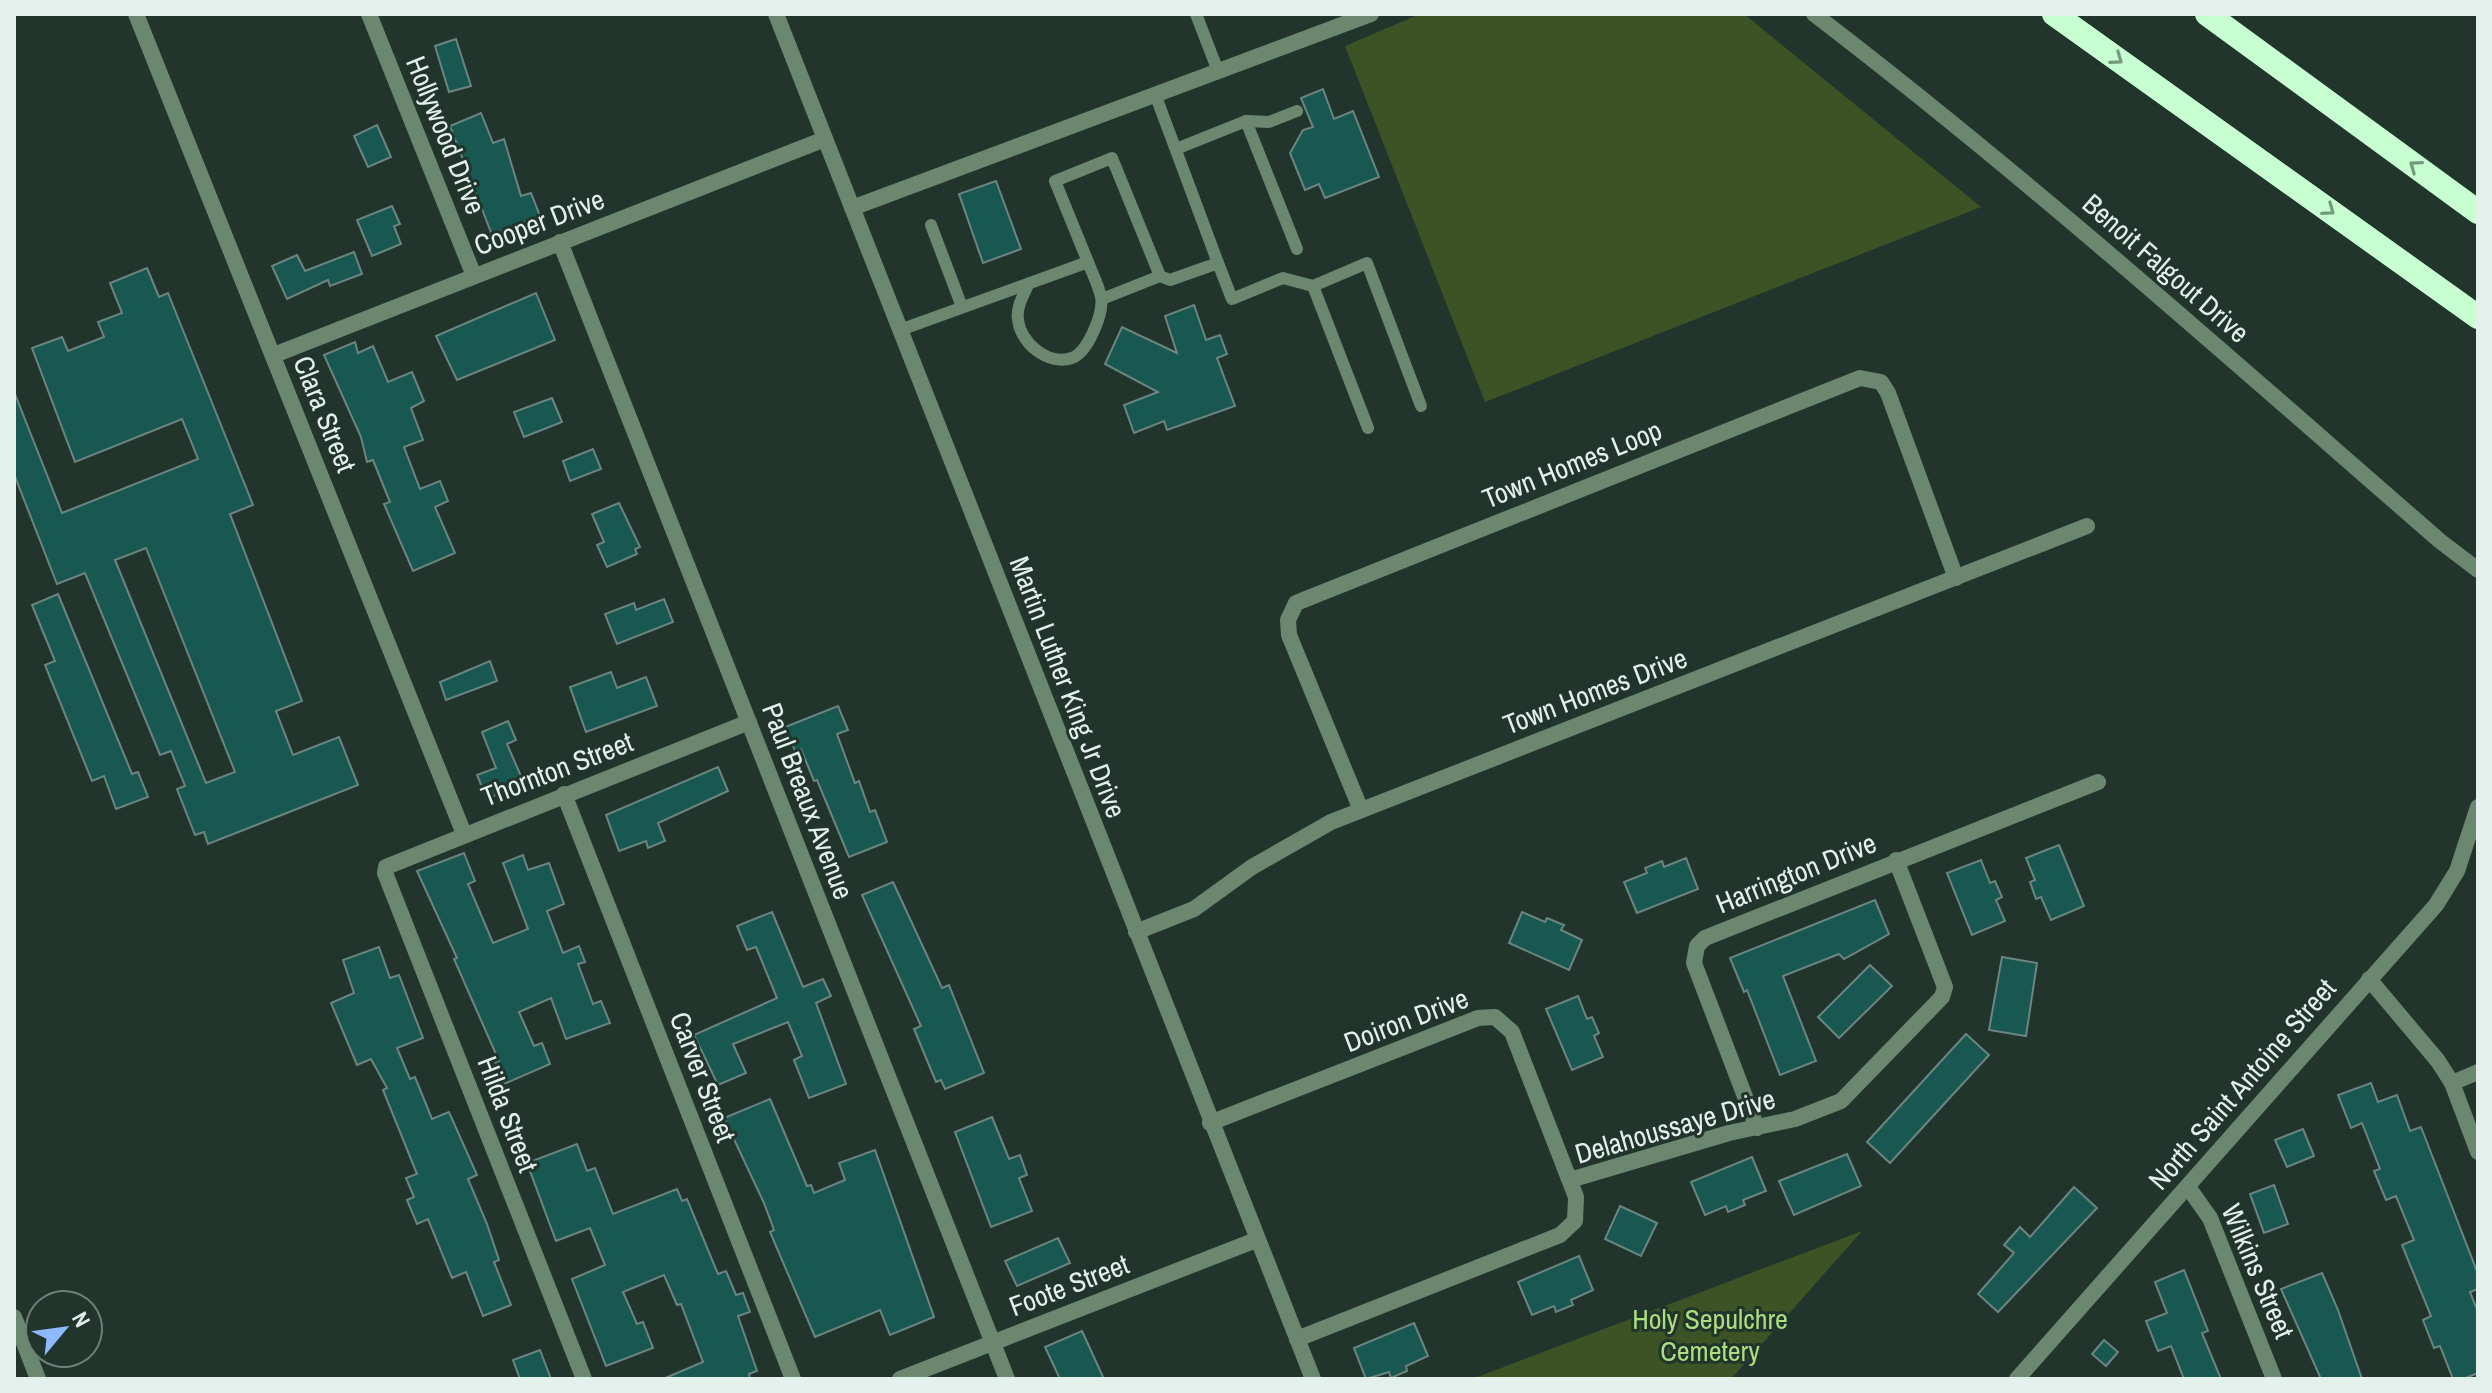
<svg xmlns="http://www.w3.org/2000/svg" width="2492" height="1393" viewBox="0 0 2492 1393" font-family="'Archivo Narrow',sans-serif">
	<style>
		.green { fill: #3c5326 }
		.building { fill: #195751; stroke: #6c8581; stroke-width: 2; fill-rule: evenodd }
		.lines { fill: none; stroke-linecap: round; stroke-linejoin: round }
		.service { stroke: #6c8770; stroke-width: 12 }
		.minor { stroke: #6c8770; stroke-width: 16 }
		.tertiary { stroke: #6c8770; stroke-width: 16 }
		.motorway { stroke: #c7ffd0; stroke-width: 24 }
		.oneway { stroke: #749a7e }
		.labels { text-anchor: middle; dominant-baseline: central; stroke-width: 6; stroke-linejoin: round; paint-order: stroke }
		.street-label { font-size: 28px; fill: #e4f0eb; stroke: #21352d }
		.park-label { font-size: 28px; fill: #acde7f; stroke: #21352d }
	</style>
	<rect width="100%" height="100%" fill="#21352d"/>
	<!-- green -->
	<g class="green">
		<polygon points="1420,14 1744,14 1981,207 1485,402 1345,46"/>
		<polygon points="1862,1231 1731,1379 1472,1379"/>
	</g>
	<!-- building -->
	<g class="building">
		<polygon points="456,39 471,86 449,92 435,46"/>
		<polygon points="1323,89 1334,119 1353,111 1379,177 1325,198 1319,184 1305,190 1290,153 1303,130 1313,127 1301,98"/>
		<polygon points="481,113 493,143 504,139 521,196 531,193 540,216 492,235 450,126"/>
		<polygon points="377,125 391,157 368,167 354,136"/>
		<polygon points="996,181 1021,249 983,263 959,194"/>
		<polygon points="392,206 400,224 394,226 401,244 372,256 357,220"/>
		<polygon points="354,252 362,274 330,286 328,280 287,299 272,266 297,255 305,271"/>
		<path d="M147,268L159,297L168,293L253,505L230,514L302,701L276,711L293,755L339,737L358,785L208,844L204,832L195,835L177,789L185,786L171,751L160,755L85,573L57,584L14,474L15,394L62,513L198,459L182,419L75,462L32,348L62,337L68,351L104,337L98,322L122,313L110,283ZM146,548L235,772L206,783L115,560Z"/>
		<polygon points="536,293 555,340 457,380 436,336"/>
		<polygon points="1194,305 1206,340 1220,335 1227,354 1217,358 1235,406 1167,430 1164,421 1134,433 1124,405 1158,392 1105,364 1122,327 1177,353 1165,316"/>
		<polygon points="355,342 358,353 373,346 388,382 412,372 424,401 411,408 423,440 404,447 420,489 440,481 448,501 435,507 455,553 413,571 384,504 390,502 373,460 367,462 361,437 324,355"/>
		<polygon points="552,398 562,422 524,437 514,412"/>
		<polygon points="593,449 601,469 570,481 563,461"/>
		<polygon points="619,503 640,547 635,549 637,554 607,567 597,545 604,542 592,514"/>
		<polygon points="58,594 132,774 138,772 148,797 116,809 104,776 92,781 45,665 55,661 32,605"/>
		<polygon points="664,599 673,622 617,644 605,614 634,603 636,610"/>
		<polygon points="490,661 497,681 446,700 440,682"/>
		<polygon points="611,672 617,688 646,677 657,706 586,732 570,687"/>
		<polygon points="838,706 848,730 837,734 855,783 859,781 870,812 875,810 887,842 849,857 817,780 814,781 801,749 795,751 785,727"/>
		<polygon points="508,721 516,740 507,744 524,783 487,799 477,775 496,768 482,732"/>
		<polygon points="718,767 728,791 658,823 665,841 648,848 646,841 619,851 606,815"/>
		<polygon points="2059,845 2084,906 2051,920 2041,897 2036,899 2030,882 2035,880 2026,858"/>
		<polygon points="464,853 475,881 468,884 493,943 528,929 503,863 523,855 528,870 549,863 564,904 547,911 563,953 579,946 585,962 578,964 593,1004 601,1001 610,1023 566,1039 551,998 519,1012 534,1046 542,1043 550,1064 504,1084 495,1062 499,1061 454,959 457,958 417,871"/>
		<polygon points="1686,858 1698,889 1637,913 1624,882 1647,873 1645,868 1662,861 1664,867"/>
		<polygon points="1981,860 1990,883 1995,881 2002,897 1996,900 2005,921 1972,935 1947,873"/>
		<polygon points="893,882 942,988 949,985 984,1073 945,1089 941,1080 936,1082 914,1029 921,1026 862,895"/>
		<polygon points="1875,900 1889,934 1844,959 1839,954 1783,976 1816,1061 1780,1075 1747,990 1744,992 1730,958"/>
		<polygon points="772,912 803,987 823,979 831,996 816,1003 846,1084 809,1098 794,1060 802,1056 788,1022 733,1044 746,1073 718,1085 694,1035 777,998 756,947 747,950 737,926"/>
		<polygon points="1522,912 1545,922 1547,918 1564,925 1561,930 1582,940 1569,970 1509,943"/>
		<polygon points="379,947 390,978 399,975 423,1038 397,1048 410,1079 415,1077 432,1119 449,1112 477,1175 468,1179 487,1224 499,1260 494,1262 511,1305 483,1316 466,1272 452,1278 428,1219 417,1224 407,1200 414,1197 406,1178 417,1174 383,1090 387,1088 371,1059 357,1065 331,1003 354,993 343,960"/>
		<polygon points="2002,957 2037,963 2026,1036 1989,1030"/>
		<polygon points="1870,965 1892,986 1839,1038 1818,1017"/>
		<polygon points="1578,996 1587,1019 1592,1017 1599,1033 1594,1036 1603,1057 1572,1070 1546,1009"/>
		<polygon points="1966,1034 1989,1055 1890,1163 1867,1142"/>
		<polygon points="2371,1083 2378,1102 2397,1095 2410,1131 2421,1127 2478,1274 2478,1289 2470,1292 2478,1312 2478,1373 2463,1379 2453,1379 2440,1346 2434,1348 2423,1320 2431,1316 2402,1245 2414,1240 2396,1196 2386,1200 2374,1171 2380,1169 2362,1123 2351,1128 2338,1095"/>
		<polygon points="770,1099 807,1186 811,1185 814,1193 845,1180 839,1163 875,1150 934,1317 890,1335 880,1310 815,1337 770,1232 774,1230 764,1203 724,1118"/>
		<polygon points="992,1117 1009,1159 1020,1155 1027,1175 1019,1178 1032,1211 991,1227 955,1132"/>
		<polygon points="2303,1129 2314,1156 2287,1167 2275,1140"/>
		<polygon points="577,1144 587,1171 595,1168 613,1214 677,1189 682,1201 687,1199 718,1274 726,1271 736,1295 743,1293 750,1312 738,1316 757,1371 749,1374 750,1379 663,1379 703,1362 681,1304 677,1305 664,1275 623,1292 637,1324 643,1322 653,1348 606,1366 572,1279 605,1265 590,1228 556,1241 527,1163"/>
		<polygon points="1847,1154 1861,1186 1794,1215 1779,1181"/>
		<polygon points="1752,1157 1766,1191 1743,1200 1745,1205 1728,1212 1726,1206 1705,1215 1691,1182"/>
		<polygon points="2274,1185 2288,1224 2264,1233 2250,1194"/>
		<polygon points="2074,1187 2097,1208 1998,1312 1978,1294 2014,1253 2004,1245 2020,1227 2030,1237"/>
		<polygon points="1620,1206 1657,1223 1641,1256 1605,1239"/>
		<polygon points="1058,1238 1070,1263 1017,1286 1005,1261"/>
		<polygon points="1579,1256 1593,1290 1571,1300 1573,1305 1556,1312 1554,1306 1532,1315 1518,1282"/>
		<polygon points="2184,1270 2208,1331 2202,1333 2221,1379 2184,1379 2171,1346 2158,1351 2146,1321 2167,1313 2155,1282"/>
		<polygon points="2322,1273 2338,1310 2362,1379 2321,1379 2281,1289"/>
		<polygon points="1414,1323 1428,1356 1406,1366 1407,1371 1391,1378 1389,1372 1366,1379 1354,1348"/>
		<polygon points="1082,1331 1104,1379 1060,1379 1045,1347"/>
		<polygon points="2104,1340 2118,1352 2106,1366 2092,1354"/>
		<polygon points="540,1350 551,1379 520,1379 513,1360"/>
	</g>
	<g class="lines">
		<!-- service -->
		<g class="service">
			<polyline points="1196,14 1218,71"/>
			<polyline points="1155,94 1218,263 1170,280 1160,276"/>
			<polyline points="1246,121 1269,122 1297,111"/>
			<polyline points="1176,149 1246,121 1297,249"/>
			<polyline points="931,225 962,307"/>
			<polyline points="1088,262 1055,181 1112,158 1160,276 1102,299"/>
			<polyline points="1218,263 1232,299 1283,278 1313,286 1368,428"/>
			<polyline points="1313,286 1367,263 1421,406"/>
			<path d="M900,330L1088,262C1092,273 1099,286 1101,297C1104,313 1088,352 1072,358C1048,366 1020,343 1018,319C1016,307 1024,294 1029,283"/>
		</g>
		<!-- minor -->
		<g class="minor">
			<polyline points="136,14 464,834"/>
			<polyline points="369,14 474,276"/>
			<polyline points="852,208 1371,14"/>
			<polyline points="560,242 1007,1379"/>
			<polyline points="274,355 825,139"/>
			<polyline points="564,794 793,1379"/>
			<polyline points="1361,810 1289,635 1288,620 1296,603 1860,378 1881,382 1888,393 1956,578"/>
			<polyline points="1136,932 1194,909 1252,867 1331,822 2087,526"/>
			<polyline points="2369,979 2438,1061 2452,1083 2478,1152"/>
			<polyline points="2452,1083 2478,1072"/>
			<polyline points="1210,1123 1478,1018 1495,1017 1512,1032 1576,1197 1575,1221 1560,1235 1297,1339"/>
			<polyline points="1757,1128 1694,963 1697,946 1705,938 2098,782"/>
			<polyline points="1570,1180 1729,1133 1795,1119 1841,1101 1942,997 1945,987 1896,860"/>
			<polyline points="2188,1187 2210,1218 2274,1379"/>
			<polyline points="14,1317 38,1379"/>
			<polyline points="584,1379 385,873 386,867 749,722"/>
			<polyline points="900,1379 1256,1240"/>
		</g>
		<!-- tertiary -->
		<g class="tertiary">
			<polyline points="776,14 1313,1379"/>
			<path d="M1814,14C2031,180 2234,362 2440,541L2478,570"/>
			<polyline points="2017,1379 2436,905 2457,871 2478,807"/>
		</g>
		<!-- motorway -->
		<g class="motorway">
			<polyline points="2054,14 2478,317"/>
			<polyline points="2207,14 2478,212"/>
		</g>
	</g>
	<!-- one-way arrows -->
	<defs><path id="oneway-chevron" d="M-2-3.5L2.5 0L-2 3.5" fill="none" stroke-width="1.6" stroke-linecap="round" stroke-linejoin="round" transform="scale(2)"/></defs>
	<g class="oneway">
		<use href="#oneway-chevron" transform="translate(2117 59) rotate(36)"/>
		<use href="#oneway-chevron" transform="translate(2415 166) rotate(-144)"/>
		<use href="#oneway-chevron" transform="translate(2329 210) rotate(36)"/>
	</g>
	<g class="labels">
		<!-- street labels -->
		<g class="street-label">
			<text transform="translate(446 135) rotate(68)">Hollywood Drive</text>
			<text transform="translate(539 222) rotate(-21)">Cooper Drive</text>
			<text transform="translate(2166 268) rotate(41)">Benoit Falgout Drive</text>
			<text transform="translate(325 414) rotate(68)">Clara Street</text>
			<text transform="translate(1572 464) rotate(-22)">Town Homes Loop</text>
			<text transform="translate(1068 687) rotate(69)">Martin Luther King Jr Drive</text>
			<text transform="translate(1595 691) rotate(-21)">Town Homes Drive</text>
			<text transform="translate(557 769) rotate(-21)">Thornton Street</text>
			<text transform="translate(808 801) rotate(69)">Paul Breaux Avenue</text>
			<text transform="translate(1796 873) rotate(-22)">Harrington Drive</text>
			<text transform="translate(1406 1020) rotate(-21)">Doiron Drive</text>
			<text transform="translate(703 1077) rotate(69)">Carver Street</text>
			<text transform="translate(2242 1084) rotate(-49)">North Saint Antoine Street</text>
			<text transform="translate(508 1114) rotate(69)">Hilda Street</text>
			<text transform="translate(1675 1126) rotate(-16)">Delahoussaye Drive</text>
			<text transform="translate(2258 1271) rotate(67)">Wilkins Street</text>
			<text transform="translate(1069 1285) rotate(-21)">Foote Street</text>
		</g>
		<!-- park labels -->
		<g class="park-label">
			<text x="1710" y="1319">Holy Sepulchre<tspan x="1710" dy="32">Cemetery</tspan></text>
		</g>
	</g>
	<!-- border -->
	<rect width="2492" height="1393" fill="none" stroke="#e4f0eb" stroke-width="32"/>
	<!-- north arrow -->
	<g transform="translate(64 1329) rotate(61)"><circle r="38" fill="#21352d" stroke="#6f8079" stroke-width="2"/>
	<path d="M0-6L14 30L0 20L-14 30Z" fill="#8eb9fc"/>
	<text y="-12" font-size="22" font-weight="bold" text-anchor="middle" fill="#e4f0eb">N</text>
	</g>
</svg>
